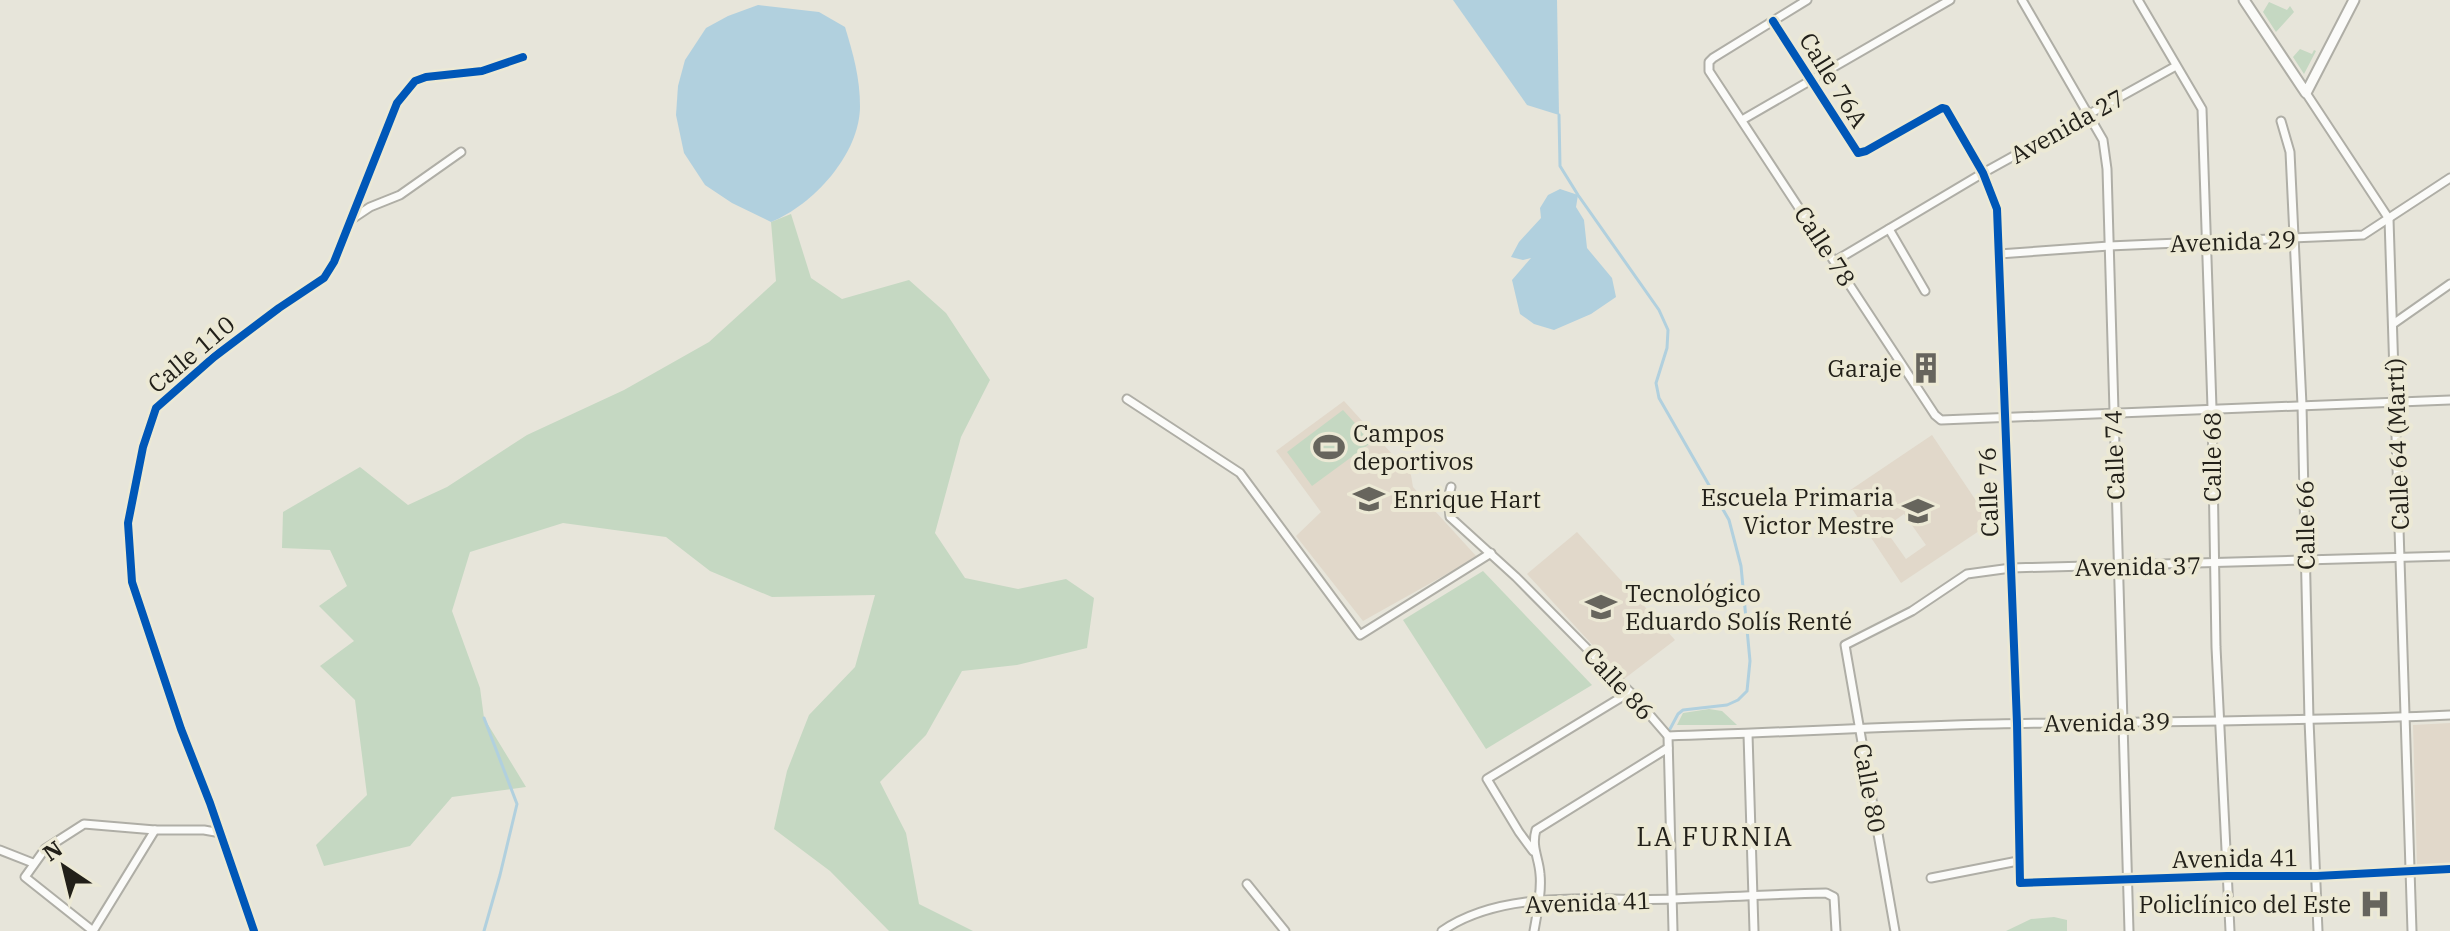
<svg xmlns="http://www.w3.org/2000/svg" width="2450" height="931" viewBox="0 0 2450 931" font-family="'IBM Plex Serif',serif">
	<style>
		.education { fill: #e1d8ca; fill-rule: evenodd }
		.green { fill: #c5d8c2 }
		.water { fill: #b1d0de }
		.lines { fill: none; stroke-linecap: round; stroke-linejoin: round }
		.stream { stroke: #b1d0de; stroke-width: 3 }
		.minor-casing { stroke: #afaea6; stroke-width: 11 }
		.tertiary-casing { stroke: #afaea6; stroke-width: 13 }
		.minor { stroke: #fbfbf9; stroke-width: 7 }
		.tertiary { stroke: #fbfbf9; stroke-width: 9 }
		.cycleway-casing { stroke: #ece9d5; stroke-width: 13 }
		.cycleway { stroke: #0057b8; stroke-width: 8 }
		.labels { text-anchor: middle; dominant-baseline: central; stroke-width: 8; stroke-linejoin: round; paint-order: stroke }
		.street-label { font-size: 24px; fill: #222019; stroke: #ece9d5 }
		.poi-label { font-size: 24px; fill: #222019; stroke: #ece9d5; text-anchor: end }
		.neighbourhood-label { font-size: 26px; letter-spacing: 2px; fill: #222019; stroke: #ece9d5 }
	</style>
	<rect width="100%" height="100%" fill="#e7e5da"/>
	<!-- education -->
	<g class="education">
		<polygon points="1344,401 1411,475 1413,487 1477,557 1363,621 1296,536 1321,512 1276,451"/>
		<path d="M1932,435L1991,523L1901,583L1843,495ZM1904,514L1926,545L1906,559L1884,528Z"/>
		<polygon points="1577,532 1675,640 1624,679 1527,574"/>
		<polygon points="2450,723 2450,863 2417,866 2413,725"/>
	</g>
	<!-- green -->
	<g class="green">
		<polygon points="2269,2 2287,10 2290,6 2294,12 2276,32 2263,12"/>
		<polygon points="2300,49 2312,54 2314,50 2316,51 2304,74 2293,57"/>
		<polygon points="791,214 811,278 842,299 909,280 946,313 990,380 961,437 935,533 965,578 1018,589 1066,579 1094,598 1087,648 1017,665 962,671 926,735 880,782 906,833 919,904 973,931 889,931 830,871 774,829 787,771 809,715 855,667 875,595 772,597 710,571 666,537 563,523 470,552 452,611 480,688 484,718 526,787 452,797 410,846 324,866 316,845 367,795 355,700 320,666 354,641 319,606 347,586 330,550 282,548 283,512 360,467 408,505 447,487 527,435 624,390 709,342 776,281 771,222"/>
		<polygon points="1343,410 1372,442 1312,486 1287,452"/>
		<polygon points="1483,571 1592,685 1486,749 1403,620"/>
		<polygon points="1709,709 1722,711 1737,725 1677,725 1683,713"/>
		<polygon points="2054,917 2067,920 2067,931 2006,931 2031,919"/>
	</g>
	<!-- water -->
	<g class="water">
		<polygon points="1453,0 1557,0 1559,115 1527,105"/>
		<path d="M758,5L819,12L845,27C853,53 860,78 860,106C860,154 813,205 771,222L732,203L705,185L684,153L676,115L678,86L685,60L706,28L728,16Z"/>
		<polygon points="1560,189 1578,195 1576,207 1584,220 1587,248 1612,278 1616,297 1591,314 1554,330 1534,324 1520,314 1512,280 1531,258 1523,260 1511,257 1519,242 1541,218 1540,208 1548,195"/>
	</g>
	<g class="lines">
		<!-- stream -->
		<g class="stream">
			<polyline points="1559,115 1560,166 1578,195 1659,310 1668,330 1667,348 1656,383 1659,398 1729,520 1741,566 1750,661 1747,691 1738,700 1727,705 1683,710 1678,714 1670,729"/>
			<polyline points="484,718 517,804 500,875 484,931"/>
		</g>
		<defs>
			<g id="minor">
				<polyline points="1807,0 1713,58 1709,62 1709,71 1935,415 1941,420 2450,400"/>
				<polyline points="2022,0 2103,140 2107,169 2129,931"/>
				<polyline points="2138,0 2202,109 2212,408 2216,647 2230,931"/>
				<polyline points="1773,21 1858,153 1866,151 1942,108 1946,109 1983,173 1997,209 2017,723 2020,883 2227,876 2317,876 2450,869"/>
				<polyline points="2306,93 2389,219 2412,931"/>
				<polyline points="1742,120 1950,0"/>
				<polyline points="2281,121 2290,152 2302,405 2309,720 2318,931"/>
				<polyline points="352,219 370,207 400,195 461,152"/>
				<polyline points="1889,229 1925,291"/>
				<polyline points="1999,254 2109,246 2363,235 2450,178"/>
				<polyline points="1835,261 1983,173 2176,66"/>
				<polyline points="2393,324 2450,284"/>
				<polyline points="1127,399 1240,473 1360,635 1491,553"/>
				<polyline points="1451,487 1448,498 1450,517 1516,577 1630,692 1668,736 1673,931"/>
				<polyline points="1748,734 1754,931"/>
				<path d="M1668,736C1777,733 1886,726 1995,724C2147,721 2299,722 2450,715"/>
				<polyline points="0,850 33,863"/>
				<polyline points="1533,851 1519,832 1487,779 1630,692"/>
				<polyline points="1931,878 2018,861"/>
				<polyline points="1247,884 1285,931"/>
				<polyline points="93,931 25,877 45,849 84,824 155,830 204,830 221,833"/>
				<polyline points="93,931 155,830"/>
				<polyline points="254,931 210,803 181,729 132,582 128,523 143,447 156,408 214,357 279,308 324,278 334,262 397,103 415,81 426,77 482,71 523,57"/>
				<path d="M1442,931C1506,887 1600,902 1674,899C1725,897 1775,894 1826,893L1834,897L1836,931"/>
				<path d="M1534,931C1537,913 1542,892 1540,874C1539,858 1531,847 1536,830L1668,748"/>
				<polyline points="1895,931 1845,645 1912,611 1967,574 2011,568 2450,556"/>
			</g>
			<polyline id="tertiary" points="2244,0 2306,93 2354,0"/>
		</defs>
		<!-- minor casing -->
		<use href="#minor" class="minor-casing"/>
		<!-- tertiary casing -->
		<use href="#tertiary" class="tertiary-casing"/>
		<!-- minor -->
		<use href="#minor" class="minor"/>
		<!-- tertiary -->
		<use href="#tertiary" class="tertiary"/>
		<defs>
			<g id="cycleway">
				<polyline points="1773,21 1858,153 1866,151 1942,108 1946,109 1983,173 1997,209 2017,723 2020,883 2227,876 2317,876 2450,869"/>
				<polyline points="254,931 210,803 181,729 132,582 128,523 143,447 156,408 214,357 279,308 324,278 334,262 397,103 415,81 426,77 482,71 523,57"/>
			</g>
		</defs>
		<!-- cycleway casing -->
		<use href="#cycleway" class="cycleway-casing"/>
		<!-- cycleway -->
		<use href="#cycleway" class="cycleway"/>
	</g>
	<!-- icons -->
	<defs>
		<symbol id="building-bare" viewBox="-9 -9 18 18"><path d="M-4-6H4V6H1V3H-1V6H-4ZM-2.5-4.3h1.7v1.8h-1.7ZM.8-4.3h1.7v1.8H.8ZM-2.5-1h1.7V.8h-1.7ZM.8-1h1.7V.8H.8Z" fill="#67655d" stroke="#ece9d5" stroke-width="2.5" paint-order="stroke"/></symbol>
		<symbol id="stadium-bare" viewBox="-9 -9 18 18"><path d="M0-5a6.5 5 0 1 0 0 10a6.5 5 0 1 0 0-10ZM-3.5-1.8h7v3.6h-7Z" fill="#67655d" stroke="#ece9d5" stroke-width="2.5" paint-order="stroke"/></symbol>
		<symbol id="school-bare" viewBox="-9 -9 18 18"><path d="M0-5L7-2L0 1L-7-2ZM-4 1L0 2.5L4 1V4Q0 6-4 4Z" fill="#67655d" stroke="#ece9d5" stroke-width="2.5" paint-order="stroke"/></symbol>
		<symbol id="hospital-bare" viewBox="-9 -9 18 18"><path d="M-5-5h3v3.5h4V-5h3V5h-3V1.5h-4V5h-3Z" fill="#67655d" stroke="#ece9d5" stroke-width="2.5" paint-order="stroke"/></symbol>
	</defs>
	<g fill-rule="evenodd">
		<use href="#building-bare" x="1904" y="346" width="44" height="44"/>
		<use href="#stadium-bare" x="1307" y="425" width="44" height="44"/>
		<use href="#school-bare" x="1347" y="477" width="44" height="44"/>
		<use href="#school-bare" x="1896" y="489" width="44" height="44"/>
		<use href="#school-bare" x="1579" y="585" width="44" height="44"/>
		<use href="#hospital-bare" x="2353" y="882" width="44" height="44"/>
	</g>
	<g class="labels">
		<!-- street labels -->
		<g class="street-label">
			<text transform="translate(1834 80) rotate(58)">Calle 76A</text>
			<text transform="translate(2067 126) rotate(-29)">Avenida 27</text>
			<text transform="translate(2233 241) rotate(-2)">Avenida 29</text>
			<text transform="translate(1825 246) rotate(57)">Calle 78</text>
			<text transform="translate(191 354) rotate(-40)">Calle 110</text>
			<text transform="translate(2397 444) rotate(-92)">Calle 64 (Martí)</text>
			<text transform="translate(2114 455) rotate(-92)">Calle 74</text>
			<text transform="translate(2212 457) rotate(-90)">Calle 68</text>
			<text transform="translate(1988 492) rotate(-92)">Calle 76</text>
			<text transform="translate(2305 525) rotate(-91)">Calle 66</text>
			<text transform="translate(2138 566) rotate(-1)">Avenida 37</text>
			<text transform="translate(1619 683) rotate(47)">Calle 86</text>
			<text transform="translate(2107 722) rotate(-1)">Avenida 39</text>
			<text transform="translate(1870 788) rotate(80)">Calle 80</text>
			<text transform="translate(2235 858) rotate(-1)">Avenida 41</text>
			<text transform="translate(1588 902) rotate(-2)">Avenida 41</text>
		</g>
		<!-- poi labels -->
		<g class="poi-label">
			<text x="1902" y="368">Garaje</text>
			<text x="1353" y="433" text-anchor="start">Campos<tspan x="1353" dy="28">deportivos</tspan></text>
			<text x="1894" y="497">Escuela Primaria<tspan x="1894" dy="28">Victor Mestre</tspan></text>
			<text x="1393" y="499" text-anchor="start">Enrique Hart</text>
			<text x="1625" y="593" text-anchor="start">Tecnológico<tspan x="1625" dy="28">Eduardo Solís Renté</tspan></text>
			<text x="2351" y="904">Policlínico del Este</text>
		</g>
		<!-- neighbourhood labels -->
		<g class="neighbourhood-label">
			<text x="1715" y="836">LA FURNIA</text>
		</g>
	</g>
	<!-- north arrow -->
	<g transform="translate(64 867) rotate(325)" stroke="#ece9d5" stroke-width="6" paint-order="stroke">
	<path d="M0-6L14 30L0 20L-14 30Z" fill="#222019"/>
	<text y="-12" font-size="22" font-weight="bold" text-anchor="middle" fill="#222019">N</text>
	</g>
</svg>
